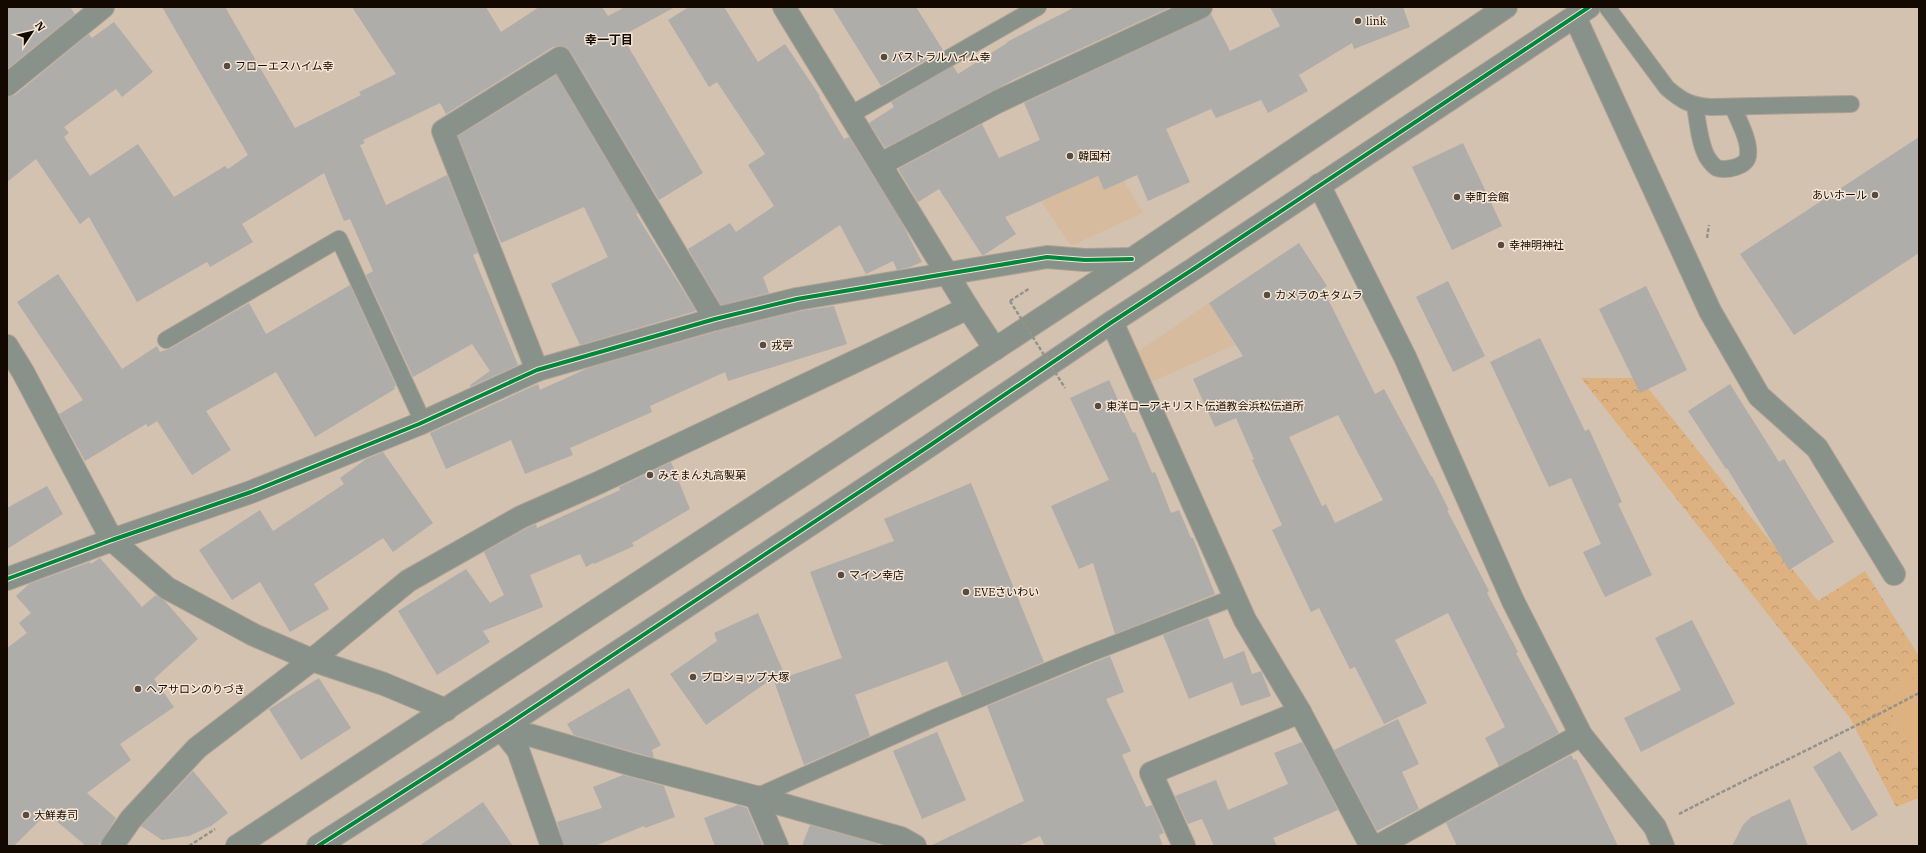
<svg xmlns="http://www.w3.org/2000/svg" width="1926" height="853" viewBox="0 0 1926 853" font-family="'IBM Plex Serif','Noto Sans JP',serif">
	<style>
		.built { fill: #d7bb9e }
		.forest { fill: url(#forest-crowns) }
		.green { fill: #ddb180 }
		.building { fill: #aeadaa; fill-rule: evenodd }
		.lines { fill: none; stroke-linecap: round; stroke-linejoin: round }
		.service-casing { stroke: #aea193; stroke-width: 18 }
		.minor-casing { stroke: #aea193; stroke-width: 24 }
		.tertiary-casing { stroke: #aea193; stroke-width: 24 }
		.path { stroke: #929389; stroke-width: 2.5; stroke-dasharray: 4 2; stroke-linecap: butt }
		.service { stroke: #89928a; stroke-width: 16 }
		.minor { stroke: #89928a; stroke-width: 22 }
		.tertiary { stroke: #89928a; stroke-width: 22 }
		.path-bridge { stroke: #929389; stroke-width: 2.5; stroke-dasharray: 4 2; stroke-linecap: butt }
		.cycleway-casing { stroke: #f6e6d5; stroke-width: 6 }
		.cycleway { stroke: #00873e; stroke-width: 4 }
		.poi-dot { fill: #574a3e; stroke: #f6e6d5; stroke-width: 1.5 }
		.labels { text-anchor: middle; dominant-baseline: central; stroke-width: 3; stroke-linejoin: round; paint-order: stroke }
		.poi-label { font-size: 11px; fill: #140901; stroke: #f6e6d5; text-anchor: start }
		.neighbourhood-label { font-size: 12px; font-weight: bold; fill: #140901; stroke: #f6e6d5 }
	</style>
	<defs>
		<pattern id="forest-crowns" width="20" height="18" patternUnits="userSpaceOnUse"><rect width="20" height="18" fill="#ddb180"/><path d="M2 6a3 3 0 1 1 6 0M12 15a3 3 0 1 1 6 0" fill="none" stroke="#bd976d"/></pattern>
	</defs>
	<rect width="100%" height="100%" fill="#d3c2b0"/>
	<!-- built -->
	<g class="built">
		<polygon points="1098,176 1104,190 1124,181 1143,213 1071,246 1041,201"/>
		<polygon points="1209,303 1235,345 1151,382 1133,355"/>
	</g>
	<!-- forest -->
	<polygon class="forest" points="1581,378 1640,378 1818,601 1865,571 1919,656 1919,675 1884,699 1919,764 1919,798 1896,807 1850,718"/>
	<!-- green -->
	<polygon class="green" points="1919,675 1919,764 1884,699"/>
	<!-- building -->
	<g class="building">
		<polygon points="7,7 70,7 75,14 7,69"/>
		<polygon points="162,7 225,7 295,128 361,95 359,92 396,74 352,7 486,7 501,32 539,7 602,7 608,16 625,7 675,7 622,36 703,173 659,200 571,52 566,47 560,46 553,47 446,114 440,103 363,140 365,143 360,145 386,205 447,175 478,253 473,255 518,365 470,387 470,385 490,371 472,344 413,377 366,275 373,271 350,219 344,221 324,173 242,224 253,242 210,267 207,262 137,302 89,217 80,224 36,159 7,182 7,97 15,95 89,34 92,38 114,22 153,72 122,97 116,89 64,127 69,133 64,137 90,176 138,144 174,197 225,166 228,169 248,155"/>
		<polygon points="689,7 724,7 758,62 785,44 820,96 819,97 844,139 849,137 902,223 922,262 910,267 897,270 893,261 866,274 840,225 763,277 769,293 721,305 688,249 730,223 736,232 774,206 748,165 765,154 717,82 709,87 668,20"/>
		<polygon points="832,7 916,7 943,50 881,86"/>
		<polygon points="1075,7 1171,7 1013,80 885,148 869,123 894,107 891,102 953,66 958,74 1007,43 1007,42"/>
		<polygon points="1270,7 1403,7 1410,27 1354,49 1352,43 1299,75 1308,91 1268,113 1261,100 1216,118 1211,109 1166,129 1190,182 1148,201 1137,175 1104,190 1098,176 1005,217 1016,234 984,255 982,255 939,189 918,202 898,169 982,124 999,158 1040,140 1024,103 1206,18 1211,14 1230,51 1280,26"/>
		<polygon points="556,75 638,213 636,214 696,311 580,345 551,284 608,257 584,207 501,243 458,136"/>
		<polygon points="1919,137 1919,253 1794,335 1740,254"/>
		<polygon points="1463,143 1502,226 1452,250 1412,167"/>
		<path d="M1299,243L1327,286L1323,289L1375,394L1384,389L1431,476H1432L1449,510H1447L1489,591L1487,593L1518,652L1516,653L1559,733L1499,766L1485,738L1505,727L1448,613L1395,640L1427,703L1384,724L1355,667L1350,669L1319,608L1311,612L1272,530L1282,525L1252,460L1254,459L1236,418L1215,427L1193,379L1243,356L1209,303ZM1338,415L1383,500L1335,523L1326,504L1322,506L1289,437Z"/>
		<polygon points="58,274 122,369 157,346 160,352 171,348 249,303 266,334 350,285 396,386 394,387 395,389 315,437 276,372 206,411 231,450 192,475 157,421 148,427 146,424 85,461 59,414 83,400 17,302"/>
		<polygon points="1448,281 1485,356 1453,372 1416,297"/>
		<polygon points="1646,286 1687,370 1640,393 1599,309"/>
		<polygon points="834,306 847,344 728,381 725,372 650,406 652,412 570,448 573,455 525,474 511,440 446,469 430,433 538,384 540,390 588,368 718,331 800,311"/>
		<polygon points="1540,338 1585,431 1589,429 1622,502 1618,504 1652,575 1605,597 1583,552 1601,544 1571,478 1549,487 1490,362"/>
		<polygon points="1109,380 1133,433 1135,432 1152,473 1155,472 1171,513 1179,510 1191,538 1193,538 1215,594 1115,634 1093,563 1079,569 1051,506 1109,480 1070,398"/>
		<polygon points="1730,384 1779,462 1784,459 1834,542 1789,570 1727,468 1726,469 1688,411"/>
		<polygon points="383,452 433,523 393,552 383,538 314,584 329,609 290,632 260,582 232,600 199,550 260,510 273,531 344,484 340,478 366,459"/>
		<polygon points="671,462 690,509 632,543 634,546 594,564 593,563 586,567 580,554 530,575 543,607 483,631 490,642 437,675 398,611 466,569 490,603 504,595 484,552 527,528 536,524 537,528 620,490 619,487"/>
		<polygon points="971,483 1044,662 962,696 947,661 855,695 870,736 804,765 774,681 842,658 810,572 894,541 884,519"/>
		<polygon points="47,486 63,514 7,549 7,508"/>
		<polygon points="100,558 142,607 156,595 164,600 198,639 154,679 174,707 120,744 131,760 87,793 116,818 98,846 86,846 47,813 14,846 7,846 7,648 27,633 19,623 31,613 16,596 29,584 90,562 91,564"/>
		<polygon points="758,613 783,671 706,725 670,674 717,641 714,633"/>
		<polygon points="1208,618 1224,659 1244,651 1252,674 1241,678 1261,671 1271,696 1241,706 1232,682 1189,699 1163,635"/>
		<polygon points="1692,620 1735,704 1641,752 1624,718 1681,690 1655,638"/>
		<polygon points="1110,656 1124,692 1106,699 1131,751 1122,755 1146,807 1152,805 1164,833 1159,835 1163,846 1045,846 1040,836 1018,846 930,846 1024,801 987,706"/>
		<polygon points="319,678 351,728 301,760 269,709"/>
		<polygon points="629,688 661,745 652,750 654,758 574,735 567,724"/>
		<polygon points="1398,719 1419,764 1402,772 1419,809 1377,831 1334,750"/>
		<polygon points="937,732 966,800 922,819 893,751"/>
		<polygon points="1302,742 1338,810 1273,838 1277,846 1214,846 1202,819 1188,824 1175,796 1216,780 1228,810 1288,784 1274,753"/>
		<polygon points="1840,751 1878,815 1852,831 1813,767"/>
		<polygon points="1571,755 1574,760 1576,759 1618,846 1457,846 1446,823"/>
		<polygon points="193,771 228,813 211,826 189,836 162,840 141,826"/>
		<polygon points="623,775 664,786 675,817 645,828 644,826 595,846 564,846 557,822 602,808 593,787"/>
		<polygon points="1790,799 1808,846 1732,846 1743,825 1751,817"/>
		<polygon points="483,802 513,846 419,846"/>
		<polygon points="738,805 747,808 763,846 715,846 704,818"/>
		<polygon points="810,825 878,844 877,846 802,846"/>
	</g>
	<g class="lines">
		<defs>
			<g id="service">
				<path d="M1607,7L1667,88C1682,101 1691,106 1711,107L1851,104"/>
				<path d="M1695,106C1698,122 1699,142 1707,157C1709,160 1713,166 1717,168C1726,171 1746,167 1748,156C1750,140 1739,122 1733,107"/>
				<polyline points="850,115 1038,7"/>
				<polyline points="166,340 339,239 423,422"/>
				<polyline points="756,797 936,717 1086,655 1235,597"/>
			</g>
			<g id="minor">
				<polyline points="784,7 968,308 995,349"/>
				<polyline points="1575,17 1710,311 1759,396 1817,448 1894,574"/>
				<polyline points="881,164 999,101 1201,7"/>
				<polyline points="1319,185 1405,357 1513,601 1581,735 1655,827 1663,846"/>
				<polyline points="1112,322 1245,620 1300,712 1371,846"/>
				<polyline points="7,346 23,372 112,540 167,588 254,635 312,660 384,684 446,710"/>
				<polyline points="537,370 443,131 560,58 715,319"/>
				<polyline points="7,579 112,540 251,492 419,424 537,370 715,319 797,299 1047,257 1085,260 1132,259"/>
				<polyline points="501,729 533,736 633,765 756,797 901,838 915,846"/>
				<polyline points="501,729 518,750 552,846"/>
				<polyline points="756,797 777,846"/>
				<polyline points="112,846 131,819 197,748 312,660 408,581 521,517 598,483 968,308"/>
				<polyline points="1184,846 1151,773 1300,712"/>
				<polyline points="1378,846 1581,735"/>
			</g>
			<g id="tertiary">
				<polyline points="7,85 103,7"/>
				<polyline points="237,846 1132,259 1506,7"/>
				<polyline points="318,846 501,729 929,446 1112,322 1195,268 1589,7"/>
			</g>
		</defs>
		<!-- service casing -->
		<use href="#service" class="service-casing"/>
		<!-- minor casing -->
		<use href="#minor" class="minor-casing"/>
		<!-- tertiary casing -->
		<use href="#tertiary" class="tertiary-casing"/>
		<!-- path -->
		<g class="path">
			<polyline points="1707,238 1709,225"/>
			<polyline points="1010,301 1030,288"/>
			<path d="M1679,814C1758,773 1840,735 1919,693"/>
			<polyline points="189,846 215,829"/>
		</g>
		<!-- service -->
		<use href="#service" class="service"/>
		<!-- minor -->
		<use href="#minor" class="minor"/>
		<!-- tertiary -->
		<use href="#tertiary" class="tertiary"/>
		<!-- path-bridge -->
		<polyline class="path-bridge" points="1010,301 1065,388"/>
		<defs>
			<g id="cycleway">
				<polyline points="7,579 112,540 251,492 419,424 537,370 715,319 797,299 1047,257 1085,260 1132,259"/>
				<polyline points="318,846 501,729 929,446 1112,322 1195,268 1589,7"/>
			</g>
		</defs>
		<!-- cycleway casing -->
		<use href="#cycleway" class="cycleway-casing"/>
		<!-- cycleway -->
		<use href="#cycleway" class="cycleway"/>
	</g>
	<!-- markers -->
	<g class="poi-dot">
		<circle cx="1358" cy="21" r="4"/>
		<circle cx="884" cy="57" r="4"/>
		<circle cx="227" cy="66" r="4"/>
		<circle cx="1070" cy="156" r="4"/>
		<circle cx="1875" cy="195" r="4"/>
		<circle cx="1457" cy="197" r="4"/>
		<circle cx="1501" cy="245" r="4"/>
		<circle cx="1267" cy="295" r="4"/>
		<circle cx="763" cy="345" r="4"/>
		<circle cx="1098" cy="406" r="4"/>
		<circle cx="650" cy="475" r="4"/>
		<circle cx="841" cy="575" r="4"/>
		<circle cx="966" cy="592" r="4"/>
		<circle cx="693" cy="677" r="4"/>
		<circle cx="138" cy="689" r="4"/>
		<circle cx="26" cy="815" r="4"/>
	</g>
	<g class="labels">
		<!-- poi labels -->
		<g class="poi-label">
			<text x="1366" y="21">link</text>
			<text x="892" y="57">パストラルハイム幸</text>
			<text x="235" y="66">フローエスハイム幸</text>
			<text x="1078" y="156">韓国村</text>
			<text x="1867" y="195" text-anchor="end">あいホール</text>
			<text x="1465" y="197">幸町会館</text>
			<text x="1509" y="245">幸神明神社</text>
			<text x="1275" y="295">カメラのキタムラ</text>
			<text x="771" y="345">戎亭</text>
			<text x="1106" y="406">東洋ローアキリスト伝道教会浜松伝道所</text>
			<text x="658" y="475">みそまん丸高製菓</text>
			<text x="849" y="575">マイン幸店</text>
			<text x="974" y="592">EVEさいわい</text>
			<text x="701" y="677">プロショップ大塚</text>
			<text x="146" y="689">ヘアサロンのりづき</text>
			<text x="34" y="815">大鮮寿司</text>
		</g>
		<!-- neighbourhood labels -->
		<g class="neighbourhood-label">
			<text x="609" y="39">幸一丁目</text>
		</g>
	</g>
	<!-- border -->
	<rect width="1926" height="853" fill="none" stroke="#140901" stroke-width="16"/>
	<!-- north arrow -->
	<g transform="translate(32 32) rotate(55)" stroke="#f6e6d5" stroke-width="3" paint-order="stroke">
	<path d="M0-3L7 15L0 10L-7 15Z" fill="#140901"/>
	<text y="-6" font-size="11" font-weight="bold" text-anchor="middle" fill="#140901">N</text>
	</g>
</svg>
